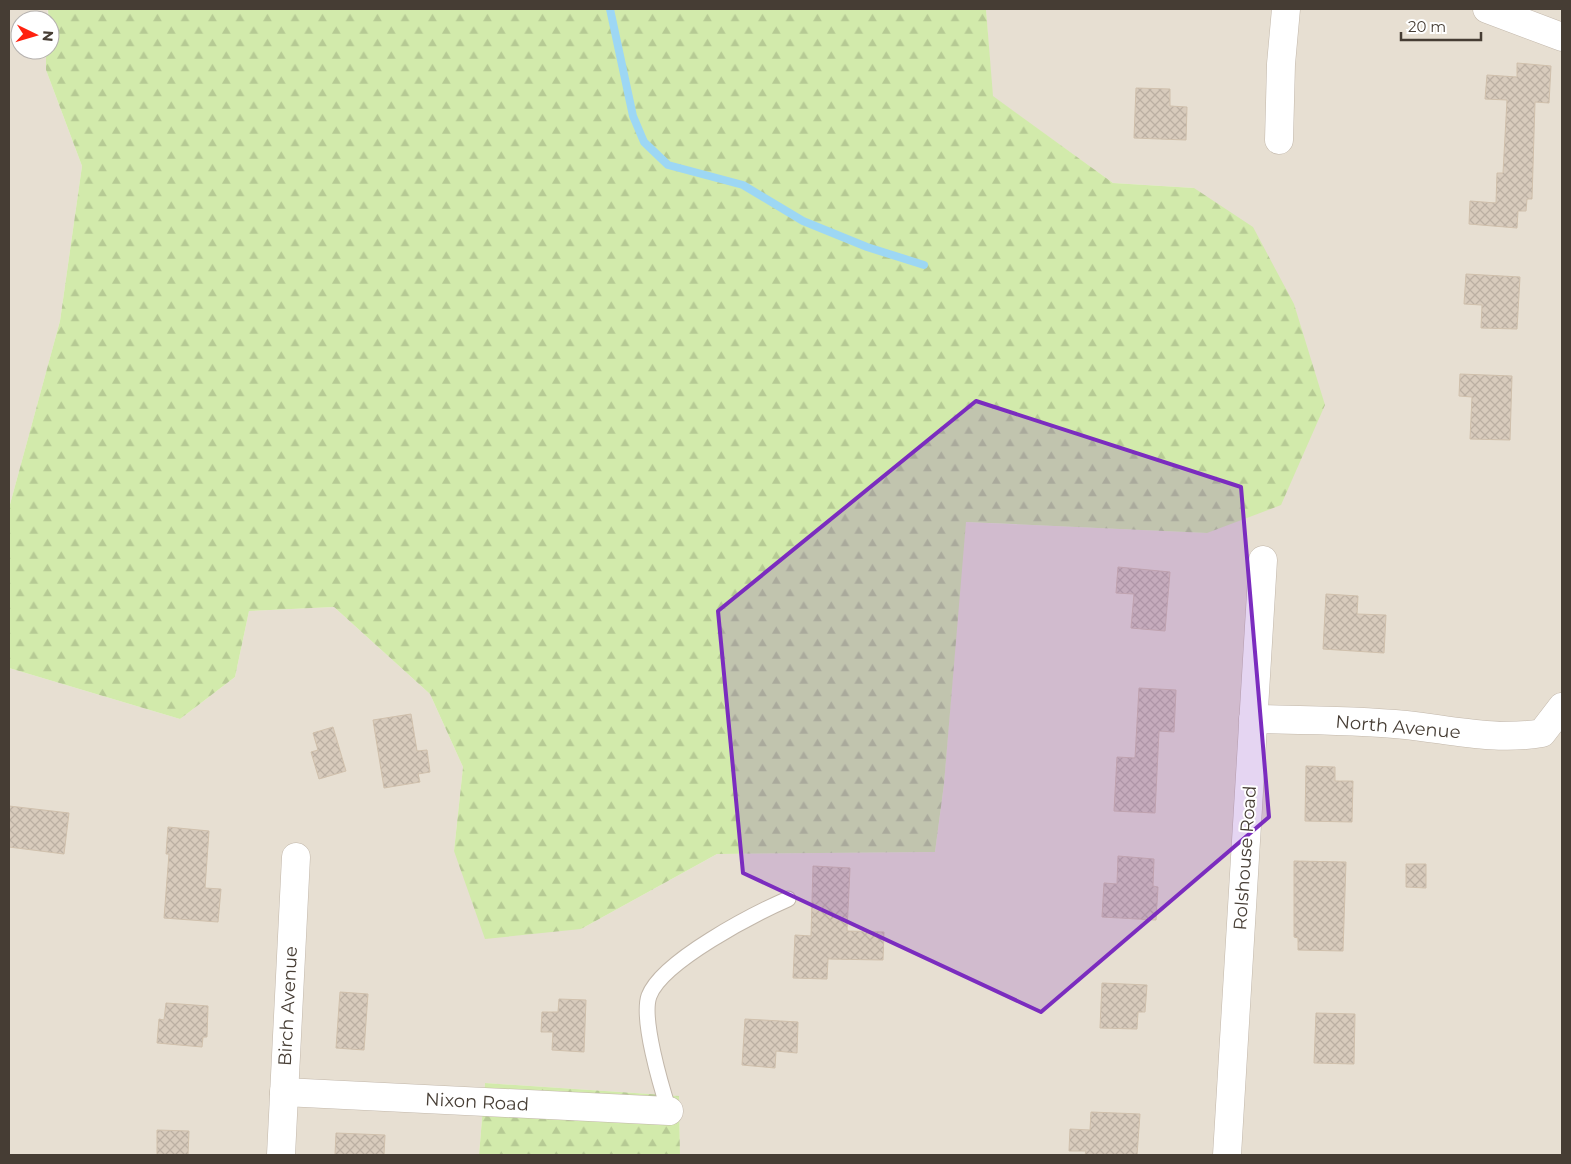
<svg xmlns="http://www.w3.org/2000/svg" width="1571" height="1164" viewBox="0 0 1571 1164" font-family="Montserrat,sans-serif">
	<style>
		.residential { fill: #e7dfd2 }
		.forest { fill: url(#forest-firs) }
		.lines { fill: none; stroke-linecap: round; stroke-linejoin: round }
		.stream { stroke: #9dd7f4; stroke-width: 8 }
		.building { fill: url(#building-cross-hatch); stroke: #d0c0ac }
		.lane-casing { stroke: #c2b7aa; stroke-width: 17 }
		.street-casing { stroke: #c2b7aa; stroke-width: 29 }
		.lane { stroke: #fff; stroke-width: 15 }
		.street { stroke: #fff; stroke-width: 28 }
		.marked { fill: #7b2cbf; fill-opacity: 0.2; stroke: #7b2cbf; stroke-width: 4; stroke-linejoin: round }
		.labels { text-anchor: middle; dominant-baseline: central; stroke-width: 4; stroke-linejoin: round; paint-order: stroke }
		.street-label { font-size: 18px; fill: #463d34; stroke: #fff }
	</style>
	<defs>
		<pattern id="forest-firs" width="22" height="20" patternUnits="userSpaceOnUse" patternTransform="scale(1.25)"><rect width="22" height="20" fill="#d2eaab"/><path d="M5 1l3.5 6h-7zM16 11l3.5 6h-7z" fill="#b6ca94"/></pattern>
		<pattern id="building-cross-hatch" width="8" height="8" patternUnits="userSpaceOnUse" patternTransform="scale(1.25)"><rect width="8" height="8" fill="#d8cbbc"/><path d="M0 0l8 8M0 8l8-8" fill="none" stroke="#bbafa2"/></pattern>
	</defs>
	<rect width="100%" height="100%" fill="#f3eee4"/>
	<!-- residential -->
	<g class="residential">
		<polygon points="9,9 48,9 47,20 20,20 20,50 46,50 46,70 82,166 60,321 9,508"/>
		<polygon points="986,9 1562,9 1562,1155 680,1155 679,1096 485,1083 479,1155 9,1155 9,668 180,719 235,677 249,611 334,607 430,694 463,767 454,851 581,929 717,854 935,852 944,784 965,522 1207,533 1194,188 1113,183 992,96"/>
	</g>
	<!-- forest -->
	<g class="forest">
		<polygon points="48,9 986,9 993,96 1113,183 1194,188 1253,227 1294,304 1325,405 1281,505 1207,533 966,522 944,784 935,852 717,854 581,929 485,939 454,851 463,767 430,694 334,607 249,611 235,677 180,719 9,668 9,508 60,321 82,166 46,70 46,50 50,50"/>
		<polygon points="485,1083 679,1096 680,1155 479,1155"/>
	</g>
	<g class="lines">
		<!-- stream -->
		<polyline class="stream" points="610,9 633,116 644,142 668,165 743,185 803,221 867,247 924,265"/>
	</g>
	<!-- building -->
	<g class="building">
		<polygon points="1517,63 1551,66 1549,103 1535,102 1532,199 1527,199 1526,211 1518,211 1517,228 1469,224 1470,201 1496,203 1497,173 1503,173 1507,100 1485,99 1487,75 1517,77"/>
		<polygon points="1136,88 1170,89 1170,106 1187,107 1186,140 1134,138"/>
		<polygon points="1466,274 1520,277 1517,329 1481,328 1482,305 1464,304"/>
		<polygon points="1460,374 1512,376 1510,440 1470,439 1472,397 1459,396"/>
		<polygon points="1118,567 1170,572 1165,631 1131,628 1134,594 1116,593"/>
		<polygon points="1326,594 1358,596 1357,614 1386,615 1384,653 1323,649"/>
		<polygon points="1139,688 1176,690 1174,732 1159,731 1155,813 1114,811 1117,757 1135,758"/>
		<polygon points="411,714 417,751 427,750 430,772 418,774 420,782 384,788 373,720"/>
		<polygon points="333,727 346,771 319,779 311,752 318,750 313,733"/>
		<polygon points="1306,766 1335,767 1335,781 1353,781 1352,822 1305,821"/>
		<polygon points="9,806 69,813 64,854 9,847"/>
		<polygon points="168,827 209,831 205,888 221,889 218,922 164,918 169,854 166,854"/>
		<polygon points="1118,856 1154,859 1153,886 1158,887 1156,920 1102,917 1104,883 1117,884"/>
		<polygon points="1294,861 1346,862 1343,951 1298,950 1298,938 1294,937"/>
		<polygon points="1406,864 1426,864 1426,888 1406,887"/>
		<polygon points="813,866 850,868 847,931 884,932 883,960 828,959 827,979 793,978 795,935 811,936"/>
		<polygon points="1102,983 1147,985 1145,1012 1138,1012 1137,1029 1100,1028"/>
		<polygon points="340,992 368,994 364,1050 336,1048"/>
		<polygon points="559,999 586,1000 584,1052 552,1050 553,1032 541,1032 542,1012 558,1012"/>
		<polygon points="166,1003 208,1006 207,1037 203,1037 202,1047 157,1043 159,1019 164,1020"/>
		<polygon points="1316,1013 1355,1014 1354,1064 1314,1063"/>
		<polygon points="745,1019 798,1022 797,1053 776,1051 775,1068 742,1065"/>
		<polygon points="1091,1112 1140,1114 1137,1155 1085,1155 1086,1151 1069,1151 1070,1129 1090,1130"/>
		<polygon points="157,1130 189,1131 188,1155 157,1155"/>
		<polygon points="336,1133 385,1135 384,1155 335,1155"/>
	</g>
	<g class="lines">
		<defs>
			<path id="lane" d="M669,1111C661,1086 641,1019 649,996C662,961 754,914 788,899"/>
			<g id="street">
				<polyline points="1487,9 1562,37"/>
				<polyline points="1279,140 1281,64 1286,9"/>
				<path d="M1253,719C1304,720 1355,720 1406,725C1452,730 1496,741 1542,733L1562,707"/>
				<polyline points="284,1092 669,1111"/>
				<polyline points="281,1155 296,857"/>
				<polyline points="1227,1155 1263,560"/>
			</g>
		</defs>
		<!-- lane casing -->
		<use href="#lane" class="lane-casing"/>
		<!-- street casing -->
		<use href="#street" class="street-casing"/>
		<!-- lane -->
		<use href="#lane" class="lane"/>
		<!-- street -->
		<use href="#street" class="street"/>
	</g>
	<!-- marked area -->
	<path class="marked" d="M976,401L1241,487L1269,817L1041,1012L743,873L718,611Z"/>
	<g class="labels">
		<!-- street labels -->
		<g class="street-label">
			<text transform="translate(1398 727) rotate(5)">North Avenue</text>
			<text transform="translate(1245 858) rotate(-86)">Rolshouse Road</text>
			<text transform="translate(288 1006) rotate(-87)">Birch Avenue</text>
			<text transform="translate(477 1102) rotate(3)">Nixon Road</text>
		</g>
	</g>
	<!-- border -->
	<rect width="1571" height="1164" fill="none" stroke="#463d34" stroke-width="20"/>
	<!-- north arrow -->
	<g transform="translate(35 35) rotate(95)"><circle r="24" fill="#ffffff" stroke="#b5b1ae"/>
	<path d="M0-4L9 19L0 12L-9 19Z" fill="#ff210f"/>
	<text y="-8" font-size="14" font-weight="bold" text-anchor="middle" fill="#463d34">N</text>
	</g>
	<!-- scale -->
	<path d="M1401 32v8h80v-8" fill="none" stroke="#463d34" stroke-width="2.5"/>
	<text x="1408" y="32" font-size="15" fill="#463d34" stroke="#ffffff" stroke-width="4" paint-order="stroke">20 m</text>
</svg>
